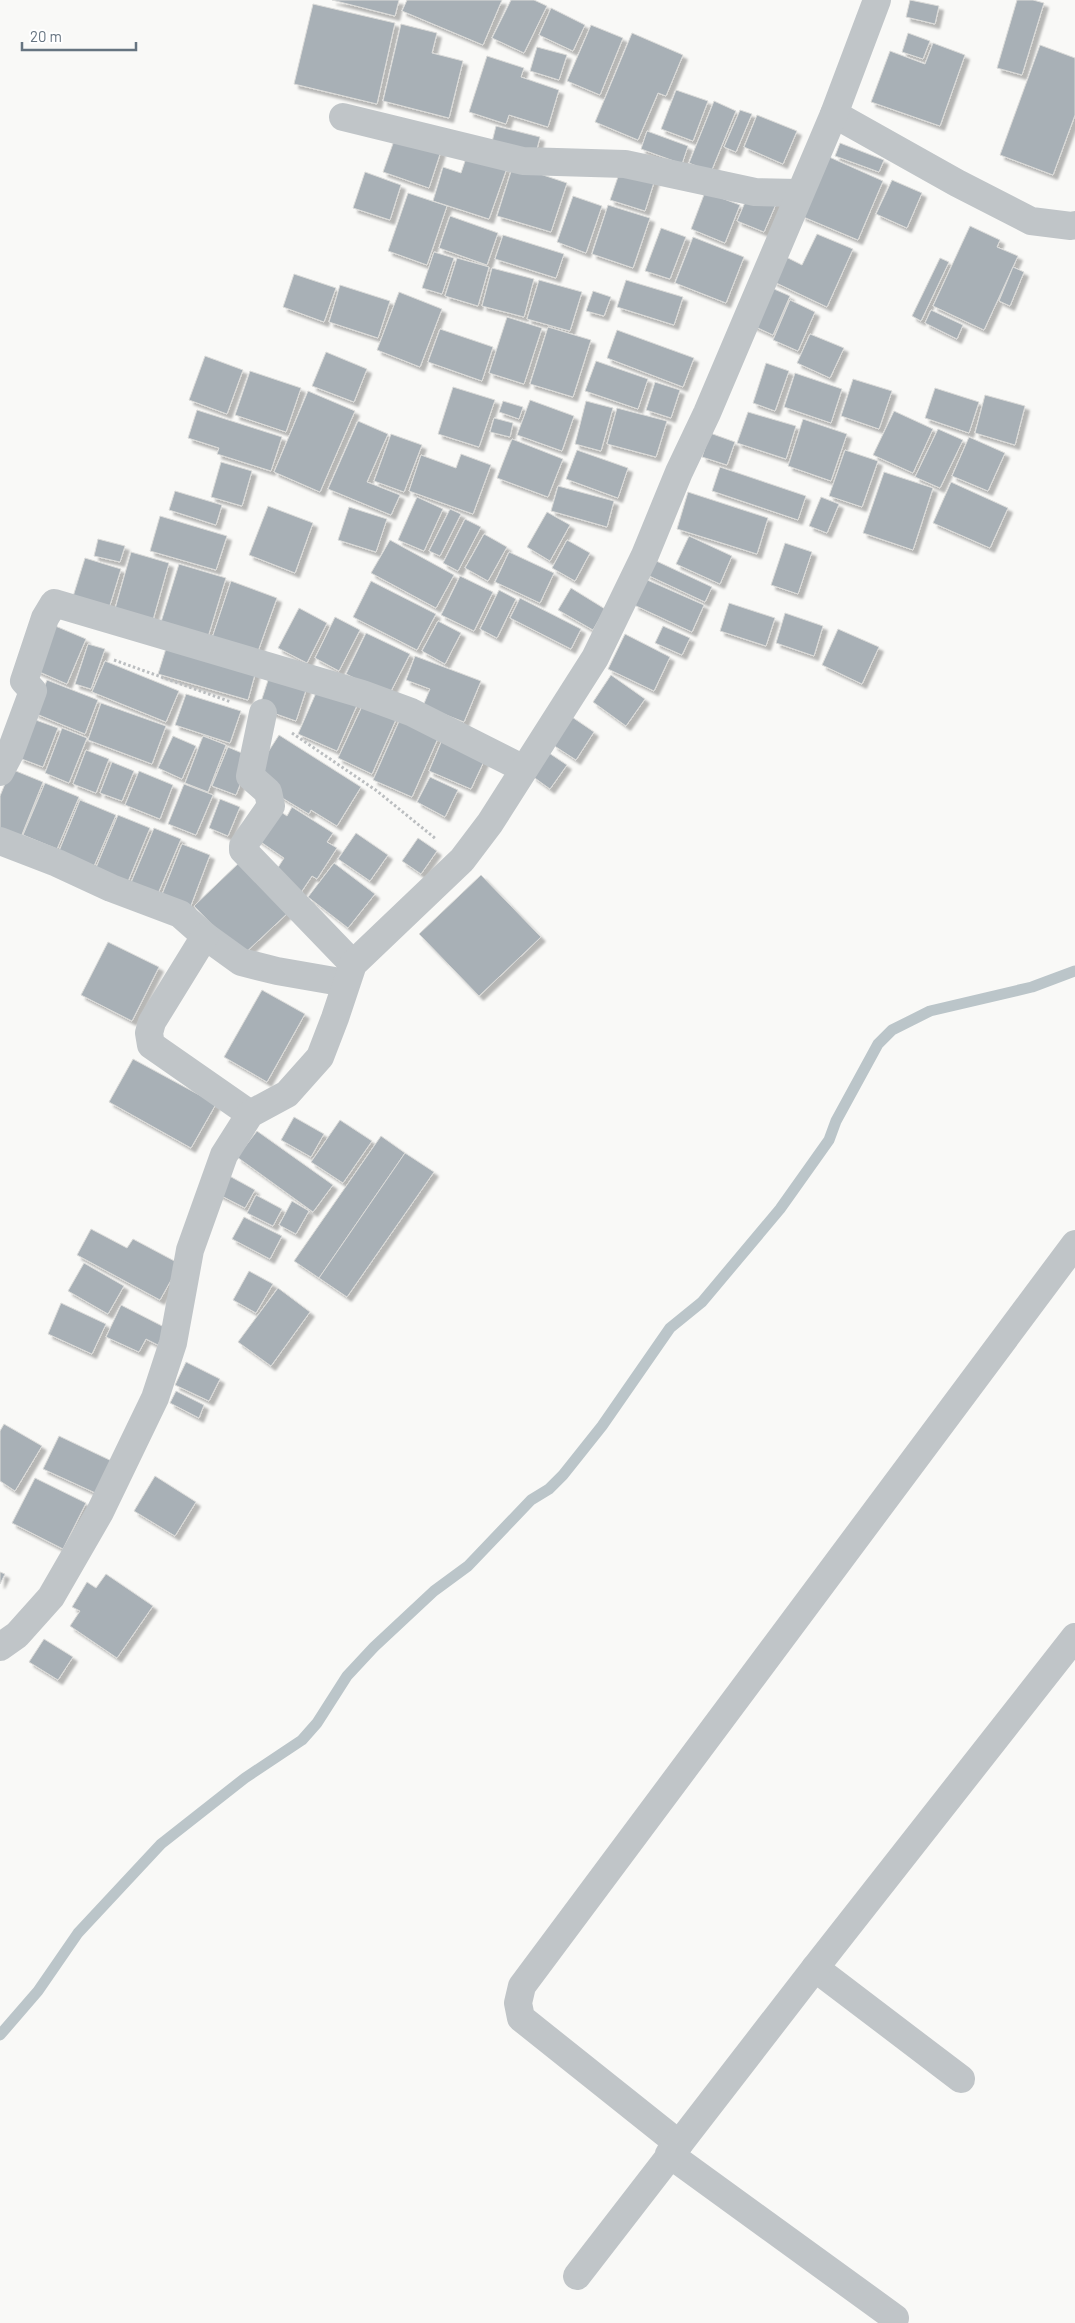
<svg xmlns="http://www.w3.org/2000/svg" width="1075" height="2323" viewBox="0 0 1075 2323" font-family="Barlow,sans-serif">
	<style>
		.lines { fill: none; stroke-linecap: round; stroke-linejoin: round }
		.stream { stroke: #bbc5c9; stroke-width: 11 }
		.building { fill: #a8b0b6; stroke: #dbdbd9; filter: url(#shadow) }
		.path { stroke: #bbbec0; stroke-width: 3; stroke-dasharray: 2.5 2.5; stroke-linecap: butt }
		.minor { stroke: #c0c5c8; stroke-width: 28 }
	</style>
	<defs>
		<filter id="shadow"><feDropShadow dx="4.5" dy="4.5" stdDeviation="1" flood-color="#0004"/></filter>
	</defs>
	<rect width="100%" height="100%" fill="#f9f9f7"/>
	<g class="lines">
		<!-- stream -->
		<polyline class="stream" points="0,2035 38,1991 78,1933 161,1844 245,1778 302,1740 317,1723 347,1676 374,1647 434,1591 468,1566 531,1500 549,1489 563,1475 602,1426 670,1328 702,1302 780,1209 829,1140 836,1121 878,1044 892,1030 930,1011 1032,987 1075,971"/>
	</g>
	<!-- building -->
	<g class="building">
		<polygon points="332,0 399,0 395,16"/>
		<polygon points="407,0 502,0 483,45 402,11"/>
		<polygon points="511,0 534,0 547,6 524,53 492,38"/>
		<polygon points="910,0 939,6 935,24 906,17"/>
		<polygon points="1017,0 1033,0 1044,3 1022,75 997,68"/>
		<polygon points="313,4 395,23 377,104 294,84"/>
		<polygon points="551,8 585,25 573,51 539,35"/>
		<polygon points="401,24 437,33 432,53 463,61 449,118 383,101"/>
		<polygon points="591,25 623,38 600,95 567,81"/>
		<polygon points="632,33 683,55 666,96 658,93 638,140 595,122"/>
		<polygon points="908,33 930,41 923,59 902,52"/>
		<polygon points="933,43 965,55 940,126 871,102 890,51 925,64"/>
		<polygon points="1040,45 1075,58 1075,115 1053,175 1000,155"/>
		<polygon points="537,47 567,55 559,80 530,71"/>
		<polygon points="487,56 524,68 521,77 559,90 548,127 509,115 506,124 469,112"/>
		<polygon points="676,90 708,101 693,141 661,129"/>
		<polygon points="714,101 736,111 711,172 689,163"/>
		<polygon points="740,110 752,114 736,152 724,147"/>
		<polygon points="757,115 797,131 783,164 744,147"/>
		<polygon points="496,126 540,137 535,157 491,146"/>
		<polygon points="647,131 688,146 682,164 641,149"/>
		<polygon points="396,135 441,151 429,188 383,172"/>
		<polygon points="840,143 884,160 879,172 835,156"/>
		<polygon points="467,155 507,168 489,219 433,201 443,167 461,173"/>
		<polygon points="827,156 883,181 858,240 801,216"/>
		<polygon points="513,165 567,183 551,232 497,216"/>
		<polygon points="621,168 655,179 645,211 610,200"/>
		<polygon points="365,172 401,185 390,220 353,208"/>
		<polygon points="892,180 922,193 907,228 876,214"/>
		<polygon points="705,192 740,205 725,243 691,229"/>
		<polygon points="408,193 447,206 427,265 388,251"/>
		<polygon points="573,196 602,206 586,253 557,242"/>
		<polygon points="779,197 764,232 737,221 746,200"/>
		<polygon points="608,205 650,218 633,268 592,254"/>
		<polygon points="450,216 498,233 487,265 439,248"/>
		<polygon points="970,226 1000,240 997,247 1018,256 984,330 933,306"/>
		<polygon points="661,228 686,237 670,279 645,271"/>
		<polygon points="817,234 853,249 827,307 772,281 784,256 802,265"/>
		<polygon points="503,235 564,254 556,278 495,259"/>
		<polygon points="693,237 744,257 726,303 675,283"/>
		<polygon points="434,252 454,258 442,294 422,288"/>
		<polygon points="457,258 489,267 478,306 445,296"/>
		<polygon points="940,258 949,262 921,321 912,316"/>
		<polygon points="1013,267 1024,272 1010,306 999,301"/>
		<polygon points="492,268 534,279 524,317 482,306"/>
		<polygon points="294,274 336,288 324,322 283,307"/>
		<polygon points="539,280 582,292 570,331 527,319"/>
		<polygon points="626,280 683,297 674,325 617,307"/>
		<polygon points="340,285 390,301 378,338 329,322"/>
		<polygon points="765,285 790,296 773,335 747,323"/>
		<polygon points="593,291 611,297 604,316 586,311"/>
		<polygon points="399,292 442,309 420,367 377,350"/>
		<polygon points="790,300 815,312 798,351 773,340"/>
		<polygon points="931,310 963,325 957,339 925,323"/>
		<polygon points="507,317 542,328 524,384 489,373"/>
		<polygon points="548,327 591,340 573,397 530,384"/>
		<polygon points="440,329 493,347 482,381 428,362"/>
		<polygon points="617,330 694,358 683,387 607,358"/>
		<polygon points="810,334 844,348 830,378 797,363"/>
		<polygon points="326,352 367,369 354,402 312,386"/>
		<polygon points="205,356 243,370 227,414 189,400"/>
		<polygon points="596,361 648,379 638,409 585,391"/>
		<polygon points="766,363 789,371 775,411 753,403"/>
		<polygon points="250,371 301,388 286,432 235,415"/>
		<polygon points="795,373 842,389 831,423 784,407"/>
		<polygon points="853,379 892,391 879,429 841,416"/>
		<polygon points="655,382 680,390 671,418 646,410"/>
		<polygon points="453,387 495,400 479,447 438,434"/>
		<polygon points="935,388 979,402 969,433 925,418"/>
		<polygon points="308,391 355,411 320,492 274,472"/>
		<polygon points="985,395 1025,406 1015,445 975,433"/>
		<polygon points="530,400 574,416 562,451 517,435"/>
		<polygon points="503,401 523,407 519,419 499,412"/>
		<polygon points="586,401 613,408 601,451 575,444"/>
		<polygon points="617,408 667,421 656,457 607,444"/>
		<polygon points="197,410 282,437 271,471 217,454 219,448 188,438"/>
		<polygon points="894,411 933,429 913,473 873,455"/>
		<polygon points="748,412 796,426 786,459 737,443"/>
		<polygon points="494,418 513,423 510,437 490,432"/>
		<polygon points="803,419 847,434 831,481 788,466"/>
		<polygon points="358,421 388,434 367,482 400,495 391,515 328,489"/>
		<polygon points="938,429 963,440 940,488 915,477"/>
		<polygon points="710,433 735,442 727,465 702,457"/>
		<polygon points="391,434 422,445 404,492 374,481"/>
		<polygon points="969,437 1005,453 988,491 952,476"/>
		<polygon points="512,439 563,459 548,497 497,478"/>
		<polygon points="577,450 628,468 618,498 566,479"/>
		<polygon points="845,450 878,461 862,507 829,496"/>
		<polygon points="461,454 491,465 473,514 409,491 421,455 456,468"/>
		<polygon points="221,462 252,471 242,506 211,497"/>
		<polygon points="720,467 806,496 798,520 712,491"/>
		<polygon points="884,472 933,488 913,550 863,533"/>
		<polygon points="951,482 1008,508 990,548 933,523"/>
		<polygon points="558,486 614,501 607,527 551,511"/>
		<polygon points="175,491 222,505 216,525 169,510"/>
		<polygon points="688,492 768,518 757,554 677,529"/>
		<polygon points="417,497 443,509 424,551 398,540"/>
		<polygon points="821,497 839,504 827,533 809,526"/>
		<polygon points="268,506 313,523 295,573 249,555"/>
		<polygon points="349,507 387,519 376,552 338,540"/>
		<polygon points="450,509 461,514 440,556 429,551"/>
		<polygon points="547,512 570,525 550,561 527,547"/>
		<polygon points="160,516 227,536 216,570 150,551"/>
		<polygon points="465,519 481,527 458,571 443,563"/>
		<polygon points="484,534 507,547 488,581 465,568"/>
		<polygon points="689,536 732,556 720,584 676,564"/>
		<polygon points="98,539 125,546 120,562 94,556"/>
		<polygon points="390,540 454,575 436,608 371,573"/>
		<polygon points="567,540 590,553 575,581 552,568"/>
		<polygon points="785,543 812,552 798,594 771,585"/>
		<polygon points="131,552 169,563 151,627 113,616"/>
		<polygon points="509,552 554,573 540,603 495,582"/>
		<polygon points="85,558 121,569 107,615 71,603"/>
		<polygon points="652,559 712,587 705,602 645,574"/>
		<polygon points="179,564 226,578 208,637 161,622"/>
		<polygon points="460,576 493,592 474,631 441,615"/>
		<polygon points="645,579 704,605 692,632 634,605"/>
		<polygon points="231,581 277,598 256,657 211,641"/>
		<polygon points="371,581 436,614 417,650 353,617"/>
		<polygon points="571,588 605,609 593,630 558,610"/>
		<polygon points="499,590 516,599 497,638 480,629"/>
		<polygon points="520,598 581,629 571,649 510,618"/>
		<polygon points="729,603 775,618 766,646 720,631"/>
		<polygon points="299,608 327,623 307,663 278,648"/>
		<polygon points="785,613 823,626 814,656 776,643"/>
		<polygon points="335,617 360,630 339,671 315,658"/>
		<polygon points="438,621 461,633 445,664 422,651"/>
		<polygon points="53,625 86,639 67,684 35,670"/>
		<polygon points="663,626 690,638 682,655 655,643"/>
		<polygon points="838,629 879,647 862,684 822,665"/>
		<polygon points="366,633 410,654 389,695 346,674"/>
		<polygon points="625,634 670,657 654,691 608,669"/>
		<polygon points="168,642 257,667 248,700 158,674"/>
		<polygon points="88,644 105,649 91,689 75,684"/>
		<polygon points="415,656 481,681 464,722 423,706 430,689 406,680"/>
		<polygon points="105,661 179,691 166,722 92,692"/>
		<polygon points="271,671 308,684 296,721 259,708"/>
		<polygon points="611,675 645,699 626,726 593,702"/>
		<polygon points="47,680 98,700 85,734 34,713"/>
		<polygon points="319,686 358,703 337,751 298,734"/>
		<polygon points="186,694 241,711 230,743 175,725"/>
		<polygon points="365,700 398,715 372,774 338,758"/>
		<polygon points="101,703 166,726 152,764 88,740"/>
		<polygon points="572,717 594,732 576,760 553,745"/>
		<polygon points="33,719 58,728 43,767 19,758"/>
		<polygon points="400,719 439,736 412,797 373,780"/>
		<polygon points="62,728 87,738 69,783 45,773"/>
		<polygon points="279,735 361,787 337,826 311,810 309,814 274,793 254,774"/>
		<polygon points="173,736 196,746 182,779 158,768"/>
		<polygon points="203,736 226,745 208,792 185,783"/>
		<polygon points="442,740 485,759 471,789 429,771"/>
		<polygon points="228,747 251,757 236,795 212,786"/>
		<polygon points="86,750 109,759 96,793 73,784"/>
		<polygon points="549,753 567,765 550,789 532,776"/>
		<polygon points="112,762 134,771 122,801 100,793"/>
		<polygon points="11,769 43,782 21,837 0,829 0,796"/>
		<polygon points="139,771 173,785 160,819 125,805"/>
		<polygon points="430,777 458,790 445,817 417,802"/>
		<polygon points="45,783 79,797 57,849 23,835"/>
		<polygon points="184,784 213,795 196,835 168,824"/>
		<polygon points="220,799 240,807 228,836 209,828"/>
		<polygon points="80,800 116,815 94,866 59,851"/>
		<polygon points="292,807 333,833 327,842 337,848 317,879 312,876 300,894 272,877 284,858 255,838 275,808 287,816"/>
		<polygon points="118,815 150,828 127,884 95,870"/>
		<polygon points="154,828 181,839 157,896 130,885"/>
		<polygon points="356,833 388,855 370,881 338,859"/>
		<polygon points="418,838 437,851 421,874 402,861"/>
		<polygon points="182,844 210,855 190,908 161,897"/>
		<polygon points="242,860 291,910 242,956 194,906"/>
		<polygon points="334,863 375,894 348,928 308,897"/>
		<polygon points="481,875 541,937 479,996 419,934"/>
		<polygon points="108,942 159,967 132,1021 81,995"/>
		<polygon points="262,990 305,1014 267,1082 224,1057"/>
		<polygon points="133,1059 216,1104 191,1148 109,1102"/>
		<polygon points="294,1117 324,1134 311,1157 281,1140"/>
		<polygon points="340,1120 372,1141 343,1183 311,1162"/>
		<polygon points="257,1131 333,1185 313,1212 237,1157"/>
		<polygon points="381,1136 405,1153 319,1278 294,1261"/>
		<polygon points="405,1153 434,1172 347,1297 319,1278"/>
		<polygon points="224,1173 255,1190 245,1208 214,1192"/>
		<polygon points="256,1195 282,1209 273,1226 247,1213"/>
		<polygon points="292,1201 309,1211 296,1234 279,1225"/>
		<polygon points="244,1217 282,1236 270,1259 232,1239"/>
		<polygon points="91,1229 127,1248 133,1239 180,1264 160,1300 77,1255"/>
		<polygon points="84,1263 124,1286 108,1314 68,1291"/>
		<polygon points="249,1271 273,1284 256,1313 233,1300"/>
		<polygon points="278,1288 310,1312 271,1366 238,1342"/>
		<polygon points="61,1303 106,1324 92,1354 48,1334"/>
		<polygon points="121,1305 166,1328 158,1345 146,1339 139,1352 106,1337"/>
		<polygon points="186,1362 220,1379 209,1401 175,1385"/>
		<polygon points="176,1391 204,1405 199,1418 170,1403"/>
		<polygon points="4,1424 42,1446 15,1491 0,1481 0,1431"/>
		<polygon points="59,1436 118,1464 102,1496 43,1469"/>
		<polygon points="155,1476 196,1502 175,1536 134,1511"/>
		<polygon points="35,1478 86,1503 63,1549 12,1523"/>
		<polygon points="0,1572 5,1574 0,1584"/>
		<polygon points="106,1574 153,1606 117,1658 70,1626 80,1611 72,1607 87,1582 96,1588"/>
		<polygon points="44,1639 73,1657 58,1680 29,1662"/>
	</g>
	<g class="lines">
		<!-- path -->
		<g class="path">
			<polyline points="114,660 231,702"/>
			<polyline points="292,733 377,791 436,839"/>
		</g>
		<!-- minor -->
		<g class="minor">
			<polyline points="834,114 957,183 1031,221 1071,226 1075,225"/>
			<polyline points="343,117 523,161 625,164 755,192 799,193"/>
			<polyline points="263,713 250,776 268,792 271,806 243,846 243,850 353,964"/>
			<polyline points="0,772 10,753 33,691 24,681 45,618 54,603 362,694 411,712 524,769"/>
			<polyline points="0,841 57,863 111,888 180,914 205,936 241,962 277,971 346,983"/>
			<polyline points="205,936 152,1022 149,1033 151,1045 250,1114"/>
			<polyline points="0,1647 17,1635 51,1597 100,1512 155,1398 173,1343 190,1250 224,1155 250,1114 287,1094 320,1057 335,1018 353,964 462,860 490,823 595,658 645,555 679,472 707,413 834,114 877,0"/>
			<polyline points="815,1968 961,2079"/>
			<polyline points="679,2144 521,2018 518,2003 522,1986 1075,1244"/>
			<polyline points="669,2154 895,2318"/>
			<polyline points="577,2276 815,1968 1075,1637"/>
		</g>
	</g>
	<!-- scale -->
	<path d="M22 42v8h114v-8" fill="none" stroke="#667480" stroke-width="2.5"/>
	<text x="30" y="42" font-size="15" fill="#667480" stroke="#ffffff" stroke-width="4" paint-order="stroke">20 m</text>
</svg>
